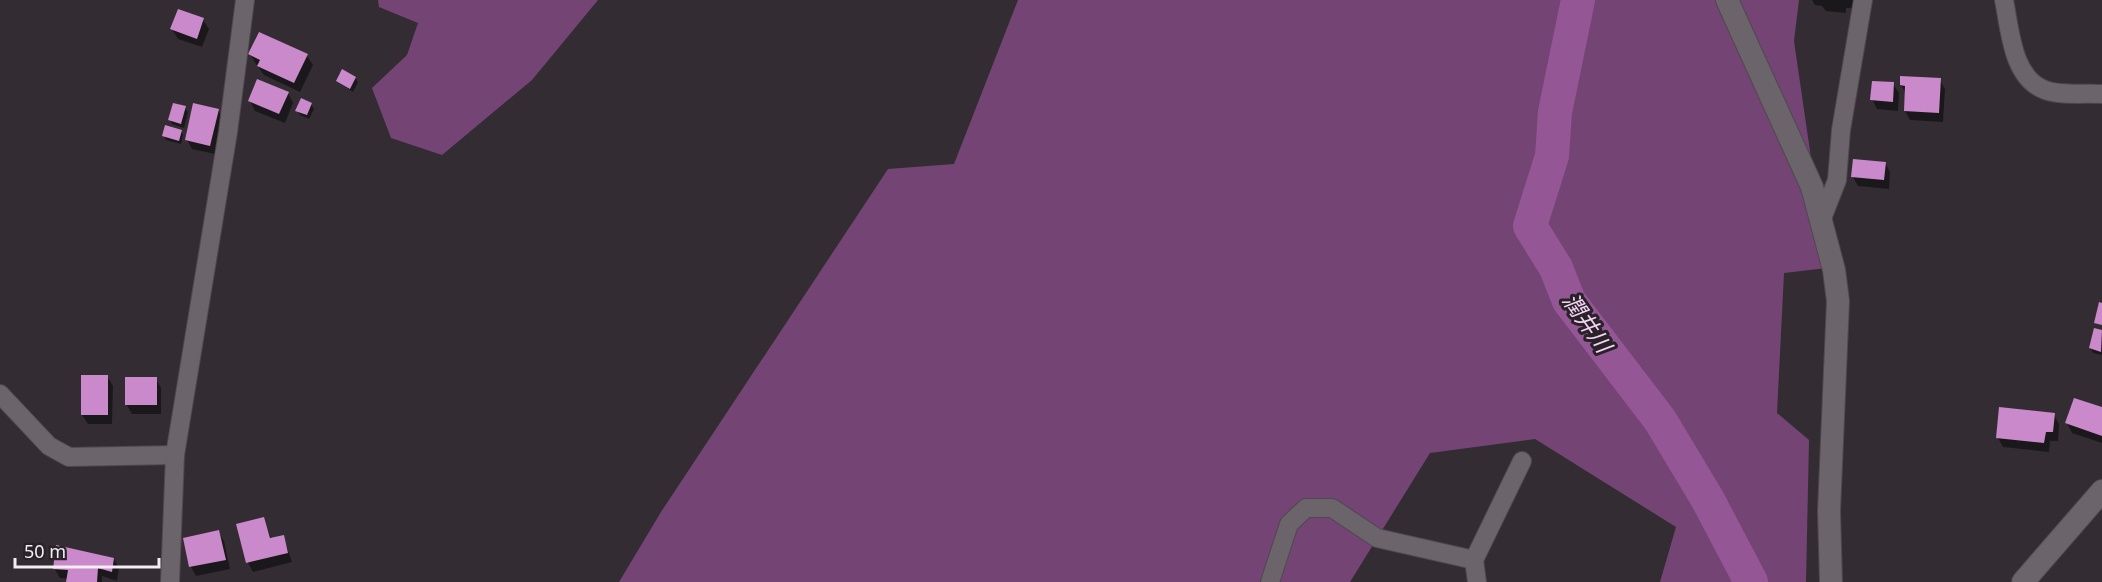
<svg xmlns="http://www.w3.org/2000/svg" width="2102" height="582" viewBox="0 0 2102 582" font-family="'Noto Sans','Noto Sans JP',sans-serif">
	<style>
		.green { fill: #744474 }
		.shadow { fill: #0007 }
		.lines { fill: none; stroke-linecap: round; stroke-linejoin: round }
		.river { stroke: #945694; stroke-width: 34 }
		.building { fill: #ca89ca }
		.minor-casing { stroke: #4f494f; stroke-width: 20 }
		.tertiary-casing { stroke: #4f494f; stroke-width: 24 }
		.minor { stroke: #6b646b; stroke-width: 18 }
		.tertiary { stroke: #6b646b; stroke-width: 22 }
		.labels { text-anchor: middle; dominant-baseline: central; stroke-width: 6; stroke-linejoin: round; paint-order: stroke }
		.water-label { font-size: 22px; font-style: italic; fill: #f6d3f5; stroke: #292329 }
	</style>
	<rect width="100%" height="100%" fill="#332d33"/>
	<!-- green -->
	<g class="green">
		<polygon points="378,0 598,0 532,80 442,155 391,138 372,88 407,55 418,23 379,7"/>
		<polygon points="1018,0 1799,0 1794,41 1827,268 1784,273 1777,413 1809,440 1806,582 1660,582 1676,527 1535,439 1430,453 1350,582 619,582 661,512 888,169 954,164"/>
	</g>
	<!-- shadow -->
	<g class="shadow">
		<polygon points="1812,0 1867,0 1867,9 1846,8 1846,13 1826,11 1822,6 1815,5"/>
		<polygon points="203,20 209,29 202,47 178,39 172,29"/>
		<polygon points="260,34 307,56 313,65 300,92 264,75 256,64 250,54"/>
		<polygon points="355,78 358,82 353,92 337,81"/>
		<polygon points="1940,80 1945,89 1943,122 1910,120 1905,111 1906,94 1901,85"/>
		<polygon points="1893,84 1899,93 1898,111 1877,109 1872,99"/>
		<polygon points="288,93 293,103 285,123 255,111 250,101"/>
		<polygon points="311,104 314,109 309,119 300,115 297,111"/>
		<polygon points="185,108 188,112 184,128 172,124 170,120"/>
		<polygon points="218,110 223,119 215,154 192,149 187,140"/>
		<polygon points="181,131 183,135 181,144 166,140 164,136"/>
		<polygon points="1885,163 1890,172 1889,189 1858,186 1853,177"/>
		<polygon points="2095,330 2102,332 2102,355 2093,353 2090,348"/>
		<polygon points="107,376 113,386 112,424 88,424 82,415"/>
		<polygon points="156,379 161,388 161,414 132,414 126,404"/>
		<polygon points="2075,399 2102,407 2102,443 2072,433 2067,423"/>
		<polygon points="2054,415 2059,424 2058,441 2050,441 2049,452 2003,447 1998,438"/>
		<polygon points="263,519 272,539 283,536 292,562 253,572 248,563 238,525"/>
		<polygon points="218,532 224,541 230,569 196,576 191,567"/>
		<polygon points="114,559 119,568 117,581 102,576 102,582 68,582 68,579 60,578 54,568"/>
	</g>
	<g class="lines">
		<!-- river -->
		<polyline class="river" points="1578,0 1555,112 1552,156 1530,226 1556,268 1569,301 1660,420 1708,500 1751,582"/>
	</g>
	<!-- building -->
	<g class="building">
		<polygon points="178,9 204,18 197,39 170,29"/>
		<polygon points="259,32 308,54 294,83 257,66 260,60 248,54"/>
		<polygon points="342,69 356,77 350,89 336,81"/>
		<polygon points="1900,76 1941,78 1939,113 1904,111 1905,86 1900,85"/>
		<polygon points="257,79 289,92 279,114 248,101"/>
		<polygon points="1872,81 1894,82 1893,102 1870,100"/>
		<polygon points="301,98 312,103 307,115 295,111"/>
		<polygon points="173,103 186,106 181,124 168,120"/>
		<polygon points="193,103 219,109 210,146 185,140"/>
		<polygon points="165,125 182,130 179,141 162,136"/>
		<polygon points="1853,159 1886,162 1884,180 1851,177"/>
		<polygon points="2099,302 2102,303 2102,325 2094,323"/>
		<polygon points="2094,328 2102,330 2101,352 2089,348"/>
		<rect x="81" y="375" width="27" height="40"/>
		<rect x="125" y="377" width="32" height="28"/>
		<polygon points="2074,398 2102,407 2102,436 2065,423"/>
		<polygon points="1999,407 2055,413 2053,432 2046,432 2044,443 1996,438"/>
		<polygon points="264,517 270,538 284,535 288,553 246,563 236,524"/>
		<polygon points="219,530 226,560 189,567 183,538"/>
		<polygon points="56,545 114,558 112,572 98,568 97,582 66,582 68,570 53,569"/>
	</g>
	<g class="lines">
		<defs>
			<g id="minor">
				<path d="M2004,0C2010,29 2012,78 2045,90C2061,96 2085,93 2102,94"/>
				<polyline points="1821,221 1837,180 1841,130 1863,0"/>
				<polyline points="0,394 49,446 69,457 175,455"/>
				<polyline points="170,582 175,455 228,132 245,0"/>
				<polyline points="1270,582 1289,524 1306,508 1332,508 1377,538 1474,560"/>
				<polyline points="1477,582 1474,560 1522,461"/>
			</g>
			<g id="tertiary">
				<polyline points="1727,0 1812,187 1834,270 1838,301 1829,511 1831,582"/>
				<polyline points="2023,582 2102,491"/>
			</g>
		</defs>
		<!-- minor casing -->
		<use href="#minor" class="minor-casing"/>
		<!-- tertiary casing -->
		<use href="#tertiary" class="tertiary-casing"/>
		<!-- minor -->
		<use href="#minor" class="minor"/>
		<!-- tertiary -->
		<use href="#tertiary" class="tertiary"/>
	</g>
	<g class="labels">
		<!-- water labels -->
		<g class="water-label">
			<text transform="translate(1588 322) rotate(55)">潤井川</text>
		</g>
	</g>
	<!-- scale -->
	<path d="M15 558v9h144v-9" fill="none" stroke="#f2eef2" stroke-width="3"/>
	<text x="24" y="558" font-size="18" fill="#f2eef2" stroke="#292329" stroke-width="4.5" paint-order="stroke">50 m</text>
</svg>
